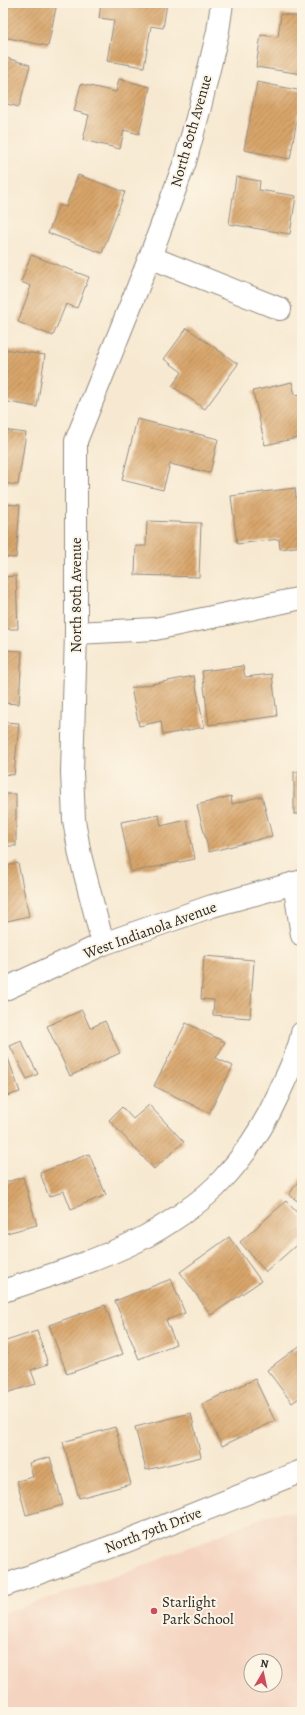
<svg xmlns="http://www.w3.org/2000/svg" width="305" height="1715" viewBox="0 0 305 1715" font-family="Alegreya,serif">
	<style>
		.built { fill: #f4d3c0; fill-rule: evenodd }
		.building { fill: url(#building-hatch) }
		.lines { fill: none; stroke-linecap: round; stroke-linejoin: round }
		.street-casing { stroke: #918a7e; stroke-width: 24 }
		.street { stroke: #fff; stroke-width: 22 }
		.poi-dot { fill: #d1495b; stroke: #fcf5e5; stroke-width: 1.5 }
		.labels { text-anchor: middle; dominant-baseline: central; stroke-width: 4; stroke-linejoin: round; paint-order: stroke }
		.street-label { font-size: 15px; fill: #2b2b2b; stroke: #fcf5e5 }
		.poi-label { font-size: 15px; fill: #2b2b2b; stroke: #fcf5e5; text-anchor: start }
	</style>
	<defs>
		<pattern id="building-hatch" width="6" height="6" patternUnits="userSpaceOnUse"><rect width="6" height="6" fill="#d8a56b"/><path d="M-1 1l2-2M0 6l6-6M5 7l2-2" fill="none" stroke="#af8758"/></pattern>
	</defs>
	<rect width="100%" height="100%" fill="#fcf5e5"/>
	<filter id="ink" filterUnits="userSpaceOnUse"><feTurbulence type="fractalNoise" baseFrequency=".025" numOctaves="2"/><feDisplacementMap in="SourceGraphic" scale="8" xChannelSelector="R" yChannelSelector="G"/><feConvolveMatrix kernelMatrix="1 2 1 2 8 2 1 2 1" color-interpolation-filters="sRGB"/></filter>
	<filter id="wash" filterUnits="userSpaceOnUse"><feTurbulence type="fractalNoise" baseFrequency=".012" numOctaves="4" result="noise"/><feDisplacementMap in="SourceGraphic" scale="16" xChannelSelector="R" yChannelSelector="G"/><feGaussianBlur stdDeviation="0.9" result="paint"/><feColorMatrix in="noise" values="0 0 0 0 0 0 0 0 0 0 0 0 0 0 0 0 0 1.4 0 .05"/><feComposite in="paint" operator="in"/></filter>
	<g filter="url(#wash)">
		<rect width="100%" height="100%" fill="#f7e9d1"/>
		<!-- built -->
		<path class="built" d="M284,1512L296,1514L302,1517V1712H3V1613L131,1571L268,1515ZM251,1661H275V1685H251Z"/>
		<g id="blocks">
			<!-- building -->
			<g class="building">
				<polygon points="3,3 57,3 48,46 3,37"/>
				<polygon points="101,3 167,3 163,28 151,26 144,67 107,61 114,20 99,18"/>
				<polygon points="281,14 302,17 302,74 256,67 261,35 278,37"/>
				<polygon points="3,57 30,65 19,107 3,103"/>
				<polygon points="119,79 150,87 139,134 124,130 120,149 83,140 89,115 74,111 81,84 116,92"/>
				<polygon points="257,82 302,91 290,159 244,150"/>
				<polygon points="78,175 125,192 102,253 48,233 59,205 66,207"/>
				<polygon points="236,177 260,181 259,190 296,196 290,234 229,224"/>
				<polygon points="31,255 89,277 77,308 66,304 53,336 18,322 31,286 21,282"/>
				<polygon points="187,328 238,364 205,409 172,386 182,372 164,359"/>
				<polygon points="3,349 45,355 37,407 3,401"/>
				<polygon points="292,382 295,395 302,394 302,437 265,445 253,391"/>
				<polygon points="137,419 218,439 210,473 170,464 163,490 122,480"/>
				<polygon points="3,430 26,433 18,485 3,483"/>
				<polygon points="295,488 302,546 280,549 279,539 237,544 231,496"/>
				<polygon points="3,504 20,505 16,558 3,557"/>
				<polygon points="147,521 201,523 199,577 135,575 136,546 146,546"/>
				<polygon points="16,576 18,629 3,629 3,577"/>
				<polygon points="3,650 22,651 19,704 3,703"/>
				<polygon points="243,666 245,677 272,674 277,716 209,725 202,671"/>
				<polygon points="194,676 204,727 163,735 161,721 139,726 131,688"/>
				<polygon points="3,722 19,723 14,775 3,774"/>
				<rect x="294" y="772" width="8" height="42"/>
				<rect x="3" y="794" width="13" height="52"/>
				<polygon points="231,796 232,804 262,796 272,836 209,852 197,805"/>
				<polygon points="159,815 161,826 187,820 195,859 131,872 121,822"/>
				<polygon points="18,863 29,916 3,922 3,867"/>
				<polygon points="204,956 254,960 250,1018 213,1015 214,1000 201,999"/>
				<polygon points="82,1010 90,1028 105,1021 120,1053 70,1076 47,1026"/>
				<polygon points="186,1023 225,1042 216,1058 233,1066 209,1113 154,1086"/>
				<polygon points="21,1041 38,1074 27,1079 10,1046"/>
				<polygon points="4,1047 20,1092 3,1097 3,1048"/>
				<polygon points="149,1105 184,1142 154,1169 109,1120 122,1107 133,1119"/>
				<polygon points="89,1154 106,1195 71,1209 64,1191 49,1197 40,1173"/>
				<polygon points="302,1175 302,1204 289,1195"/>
				<polygon points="23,1177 37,1225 3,1234 3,1183"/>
				<polygon points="286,1201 302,1218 302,1240 266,1272 240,1242"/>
				<polygon points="229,1237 261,1281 211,1315 180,1272"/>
				<polygon points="171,1279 185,1313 166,1320 176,1344 139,1359 115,1301"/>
				<polygon points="105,1305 123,1354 67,1374 49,1325"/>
				<polygon points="37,1331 48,1364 31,1370 36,1384 3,1394 3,1342"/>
				<polygon points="302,1344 302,1396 292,1403 267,1370"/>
				<polygon points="255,1379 275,1421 222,1446 202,1404"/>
				<polygon points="191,1413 201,1457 146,1470 135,1427"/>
				<polygon points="115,1427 131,1484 79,1498 63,1442"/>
				<polygon points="50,1457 63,1505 26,1515 17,1481 33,1477 29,1463"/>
			</g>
		</g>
	</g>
	<g filter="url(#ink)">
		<use href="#blocks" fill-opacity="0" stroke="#918a7e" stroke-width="1"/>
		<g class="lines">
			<defs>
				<g id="street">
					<polyline points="150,257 280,309"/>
					<polyline points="76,633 155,629 302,598"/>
					<polyline points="294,883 302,935"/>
					<polyline points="103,944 80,855 74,820 72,772 76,633 76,441 150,257 185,162 200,107 218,31 222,3"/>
					<polyline points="3,990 103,944 212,906 302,881"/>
					<path d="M3,1291C48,1276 94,1262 137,1241C163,1228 204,1201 223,1179C246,1154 265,1124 279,1093C286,1077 300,1050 302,1033"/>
					<polyline points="3,1586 124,1542 302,1471"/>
				</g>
			</defs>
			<!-- street casing -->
			<use href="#street" class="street-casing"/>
			<!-- street -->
			<use href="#street" class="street"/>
		</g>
	</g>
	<!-- markers -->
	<circle class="poi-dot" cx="154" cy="1611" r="4"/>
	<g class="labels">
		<!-- street labels -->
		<g class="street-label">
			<text transform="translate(191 131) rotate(-74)">North 80th Avenue</text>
			<text transform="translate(76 595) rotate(-90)">North 80th Avenue</text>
			<text transform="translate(150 930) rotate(-20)">West Indianola Avenue</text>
			<text transform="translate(153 1530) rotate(-21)">North 79th Drive</text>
		</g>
		<!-- poi labels -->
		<g class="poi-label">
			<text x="162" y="1602">Starlight<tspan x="162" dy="17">Park School</tspan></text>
		</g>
	</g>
	<!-- margin -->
	<rect width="305" height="1715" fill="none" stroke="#fcf5e5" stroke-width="16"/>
	<!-- north arrow -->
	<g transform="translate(263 1673) rotate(9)"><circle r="19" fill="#fcf5e5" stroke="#a8a49b"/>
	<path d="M0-3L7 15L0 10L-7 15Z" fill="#d1495b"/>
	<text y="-6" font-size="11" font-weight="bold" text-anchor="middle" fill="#2b2b2b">N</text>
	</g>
</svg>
